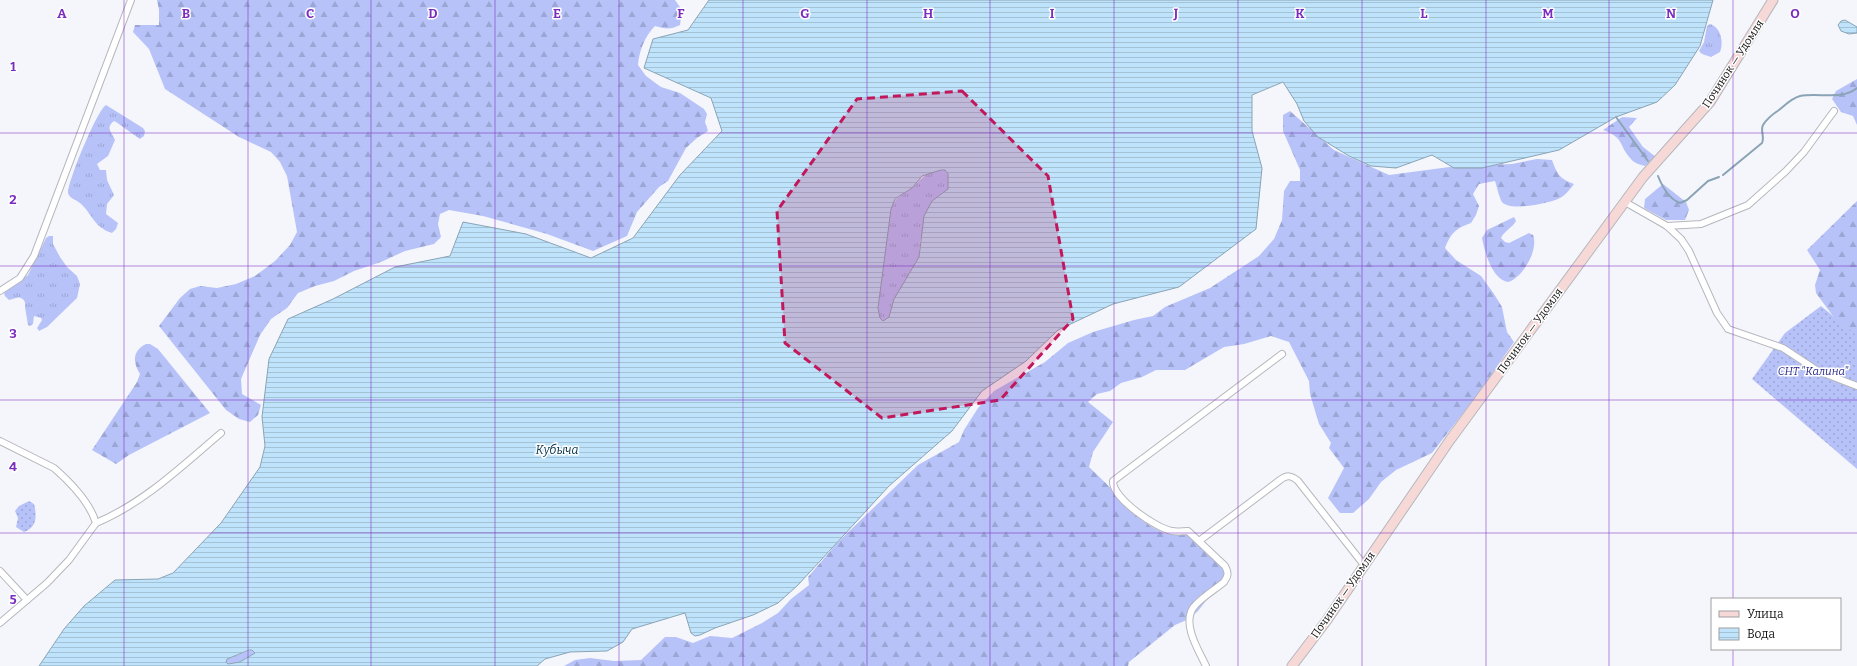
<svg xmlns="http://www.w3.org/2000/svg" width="1857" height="666" viewBox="0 0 1857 666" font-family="Bitter,serif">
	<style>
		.grass { fill: url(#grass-tufts) }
		.forest { fill: url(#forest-firs) }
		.garden { fill: url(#garden-dots) }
		.water { fill: url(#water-rules); stroke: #8aa4b5; fill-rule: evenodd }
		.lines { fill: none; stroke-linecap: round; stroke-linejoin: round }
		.stream { stroke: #8aa4b5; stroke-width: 2 }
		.street-casing { stroke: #b6b7bc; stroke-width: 8 }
		.secondary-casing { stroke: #b6b7bc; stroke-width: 11 }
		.street { stroke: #fff; stroke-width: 6 }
		.secondary { stroke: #f6d9d6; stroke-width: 9 }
		.marked { fill: #c2185b; fill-opacity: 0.2; stroke: #c2185b; stroke-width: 3; stroke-dasharray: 8 5; stroke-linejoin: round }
		.grid { fill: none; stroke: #7b2cbf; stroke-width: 1; stroke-opacity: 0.55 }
		.labels { text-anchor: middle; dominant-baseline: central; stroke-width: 3; stroke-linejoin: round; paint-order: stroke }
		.street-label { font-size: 11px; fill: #101012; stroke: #fff }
		.park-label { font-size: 11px; font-style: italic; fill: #2a2788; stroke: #fff }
		.water-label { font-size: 12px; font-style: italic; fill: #07354c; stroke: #fff }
		.grid-label { font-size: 13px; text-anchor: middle; font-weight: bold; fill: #7b2cbf; stroke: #fff; stroke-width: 3; stroke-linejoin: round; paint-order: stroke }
	</style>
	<defs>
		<pattern id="grass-tufts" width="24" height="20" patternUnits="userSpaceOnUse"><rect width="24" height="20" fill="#b7c2f9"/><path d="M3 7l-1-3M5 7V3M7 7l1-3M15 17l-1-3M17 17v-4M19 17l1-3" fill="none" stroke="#9ca6d4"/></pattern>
		<pattern id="forest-firs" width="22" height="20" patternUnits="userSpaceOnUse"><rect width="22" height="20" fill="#b7c2f9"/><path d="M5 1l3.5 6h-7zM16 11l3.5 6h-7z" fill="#9ca6d4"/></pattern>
		<pattern id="garden-dots" width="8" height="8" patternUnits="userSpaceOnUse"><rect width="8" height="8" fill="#b7c2f9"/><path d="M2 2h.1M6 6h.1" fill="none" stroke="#9ca6d4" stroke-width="1.8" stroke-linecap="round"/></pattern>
		<pattern id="water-rules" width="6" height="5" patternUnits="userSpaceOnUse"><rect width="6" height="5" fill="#bfe3fb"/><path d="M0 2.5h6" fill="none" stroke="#a3c2d6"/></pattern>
	</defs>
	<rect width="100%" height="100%" fill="#f5f6fc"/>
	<!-- grass -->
	<g class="grass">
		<path d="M1710,24C1721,27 1724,43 1720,52L1711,57L1702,54L1699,51L1704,42L1707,26Z"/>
		<path d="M106,105L143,128L145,131L144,136L140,139L116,122L114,121C105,128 112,132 115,140L108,156L97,164L100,170H106L107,180L114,195L107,204L106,214L118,223L116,229L112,233C93,227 92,213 80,203C75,199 70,199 68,193C68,181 97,110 106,105Z"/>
		<path d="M945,170L949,177L948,189L936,198L920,241L919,257L894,299L889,317L883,321L880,319L878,308L891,209C896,195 903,196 913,187C924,176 927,171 945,170Z"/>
		<path d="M49,236H53V244L60,257L67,267L77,276L80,284L77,298L47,327L39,331L37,328L42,320L41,318L34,316L33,324L30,326L28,325L25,307V302C20,294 16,299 9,300L5,296L4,293L28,275L46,238Z"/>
		<polygon points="251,650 255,653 240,662 228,664 226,662 227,659"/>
	</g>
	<!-- forest -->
	<g class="forest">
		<path d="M157,0H675L682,10L680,25C670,30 665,29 655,26C645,36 639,51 638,65L646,76L661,87L680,93L704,109L707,114L705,122L708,131L697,138L686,148L668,181L659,187L637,212L627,236L593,251L547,234L483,216L449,210L440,214L438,224L441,237L434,244L405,251L381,262L354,271L334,281L315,286L298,293L287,308L271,319L260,335L241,379L242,394L261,405L258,415L250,422L239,419L226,410L159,326L180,298L190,289L200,286L217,288L236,284L255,276L275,261L290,245L297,232L287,176L280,162L271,152L239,137L165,89L149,49L133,32L135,25H159V10Z"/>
		<polygon points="1857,79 1857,125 1853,116 1841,112 1832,99 1836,91"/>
		<path d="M1290,111L1334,150L1389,175L1457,166L1512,164L1537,159L1552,160C1557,174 1560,179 1574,184C1570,189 1566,195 1560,198C1550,203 1510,212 1502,202C1499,197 1497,187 1495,181L1479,184L1473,194L1479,206L1476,215L1471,223C1456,228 1451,233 1445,248L1456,260L1481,276L1494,294L1502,307L1507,332L1514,342L1478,394L1432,453L1396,470L1381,482L1369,499L1353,513H1340L1328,498L1344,468L1329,448L1331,443L1319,424L1310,394L1309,381L1289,342L1271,336L1244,344L1224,347L1185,370H1156L1142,377L1121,383L1110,391L1097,394L1088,402L1113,422L1093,452L1089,467L1150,526L1165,534H1191L1224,566L1226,575L1198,611L1189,619L1175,625L1129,662L1128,666H564L575,660L590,658L614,661L641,660L665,637H676L693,643L710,636L732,638L762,623L778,613L791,599L809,585L808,577L838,542L918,465L959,442L964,430L978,408L994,391L1045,362L1068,343L1093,332L1134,320L1153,316L1165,307L1210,288L1259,256L1274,239L1282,220L1284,191L1290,181H1300V170L1283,131V115Z"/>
		<path d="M1622,117L1637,118L1629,127L1643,147L1656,157L1645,166C1641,165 1634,163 1631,159C1618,145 1625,138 1603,130Z"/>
		<polygon points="1663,184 1686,202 1689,210 1685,220 1666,220 1644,208 1645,199"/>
		<polygon points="1857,201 1857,336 1849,338 1816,293 1815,285 1820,270 1807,250"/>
		<path d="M1514,217L1516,221C1512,228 1504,231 1501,238L1505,242L1509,243L1529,233L1533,235C1539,249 1523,278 1508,282C1492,279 1485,253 1482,238L1487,230Z"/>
		<path d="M146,344H150L158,349L210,413L129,455L116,464L92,450L137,382L140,374C133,362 132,351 146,344Z"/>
	</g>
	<!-- garden -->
	<g class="garden">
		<polygon points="1821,306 1857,336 1857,469 1752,379 1785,333"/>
		<path d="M29,501L34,504C37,516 37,527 24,532L16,527L18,518L15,511L19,506Z"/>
	</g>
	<!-- water -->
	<g class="water">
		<path d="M709,0H1713L1700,46L1675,85L1657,102L1616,117L1559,150L1482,168H1454L1432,155L1396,168L1371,166L1349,156L1318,137L1304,121L1297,104L1283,82L1252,95V131L1262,168L1256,229L1179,287L1113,304L1058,330L1026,361L982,391L952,431L889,486L798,585L778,603L753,615L715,628L700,635L695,636L691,633L685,613L632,629L623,642L607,651L570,652L545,659L537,666H39L64,629L84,606L115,580L158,579L173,573L221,523L260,467L265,446L262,417L269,359L288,319L333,299L395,267L450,256L463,222L526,234L591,258L633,238L680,175L722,131L711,98L644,68L653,39L688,30ZM941,170H945L948,174V189L932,201L924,216L919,257L894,299L889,317L883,321L880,318L878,308L891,209L895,199L912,188L922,176ZM249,650H252L255,653L240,662L228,664L226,662L227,659Z"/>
		<polygon points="1845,20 1857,27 1857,33 1849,34 1841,31 1838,25 1841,21"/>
	</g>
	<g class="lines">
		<!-- stream -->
		<g class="stream">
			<polyline points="1616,117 1648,161"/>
			<path d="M1723,175L1762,143C1765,137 1760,131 1763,125C1767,118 1773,114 1779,110C1785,105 1792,98 1800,96C1819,92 1841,101 1857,88"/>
			<path d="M1658,176C1662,186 1669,199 1680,203L1687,200L1708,181L1719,177"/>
		</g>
		<defs>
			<g id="street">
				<polyline points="1625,202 1667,226 1681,239 1689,251 1717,313 1728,329 1783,348 1818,371 1857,386"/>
				<polyline points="1667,226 1701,224 1748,205 1786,171 1804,152 1834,111"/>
				<polyline points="0,291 20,278 34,256 131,0"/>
				<path d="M0,441L54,468C70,482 90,503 96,523L69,560L47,583L0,623"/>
				<path d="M96,523C144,503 182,466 221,433"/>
				<path d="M1199,541L1280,480C1287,475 1291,475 1298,481L1364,565"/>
				<polyline points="0,571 27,600"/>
				<path d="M1206,666C1199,651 1182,625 1193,608C1199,599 1216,589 1224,582C1228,576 1229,573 1225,566L1188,531C1183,531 1177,532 1172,531C1157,529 1112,498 1113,481L1282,354"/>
			</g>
			<polyline id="secondary" points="1292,666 1327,620 1450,440 1643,177 1710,102 1773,0"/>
		</defs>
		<!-- street casing -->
		<use href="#street" class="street-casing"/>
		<!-- secondary casing -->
		<use href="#secondary" class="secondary-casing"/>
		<!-- street -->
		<use href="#street" class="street"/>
		<!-- secondary -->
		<use href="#secondary" class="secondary"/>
	</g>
	<!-- marked area -->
	<path class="marked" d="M962,91L1048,176L1073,319L1000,400L882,418L785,343L777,211L857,99Z"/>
	<!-- grid -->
	<path class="grid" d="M124,0V666M248,0V666M371,0V666M495,0V666M619,0V666M743,0V666M867,0V666M990,0V666M1114,0V666M1238,0V666M1362,0V666M1486,0V666M1609,0V666M1733,0V599M0,133H1857M0,266H1857M0,400H1857M0,533H1857M1733,649V666"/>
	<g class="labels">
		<!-- street labels -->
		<g class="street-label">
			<text transform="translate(1733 64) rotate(-57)">Починок — Удомля</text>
			<text transform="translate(1530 331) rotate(-54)">Починок — Удомля</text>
			<text transform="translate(1343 595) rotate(-55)">Починок — Удомля</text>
		</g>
		<!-- park labels -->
		<g class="park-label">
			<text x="1813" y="371">СНТ "Калина"</text>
		</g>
		<!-- water labels -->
		<g class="water-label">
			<text x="557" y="450">Кубыча</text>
		</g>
	</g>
	<g class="grid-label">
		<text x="62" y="18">A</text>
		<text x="186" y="18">B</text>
		<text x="310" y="18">C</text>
		<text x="433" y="18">D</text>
		<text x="557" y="18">E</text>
		<text x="681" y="18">F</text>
		<text x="805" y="18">G</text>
		<text x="928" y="18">H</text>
		<text x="1052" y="18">I</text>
		<text x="1176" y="18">J</text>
		<text x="1300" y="18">K</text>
		<text x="1424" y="18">L</text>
		<text x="1548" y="18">M</text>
		<text x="1671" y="18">N</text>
		<text x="1795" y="18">O</text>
		<text x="13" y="71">1</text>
		<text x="13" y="204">2</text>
		<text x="13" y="338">3</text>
		<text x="13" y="471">4</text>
		<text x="13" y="604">5</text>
	</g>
	<!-- legend -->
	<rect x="1711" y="598" width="130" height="52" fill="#ffffff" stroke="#9f9fa0"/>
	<rect x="1719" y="611" width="20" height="6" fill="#f6d9d6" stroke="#9f9fa0"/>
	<text x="1747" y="618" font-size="12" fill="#101012">Улица</text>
	<rect x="1719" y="628" width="20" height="12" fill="url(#water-rules)" stroke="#9f9fa0"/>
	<text x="1747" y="638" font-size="12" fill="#101012">Вода</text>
</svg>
